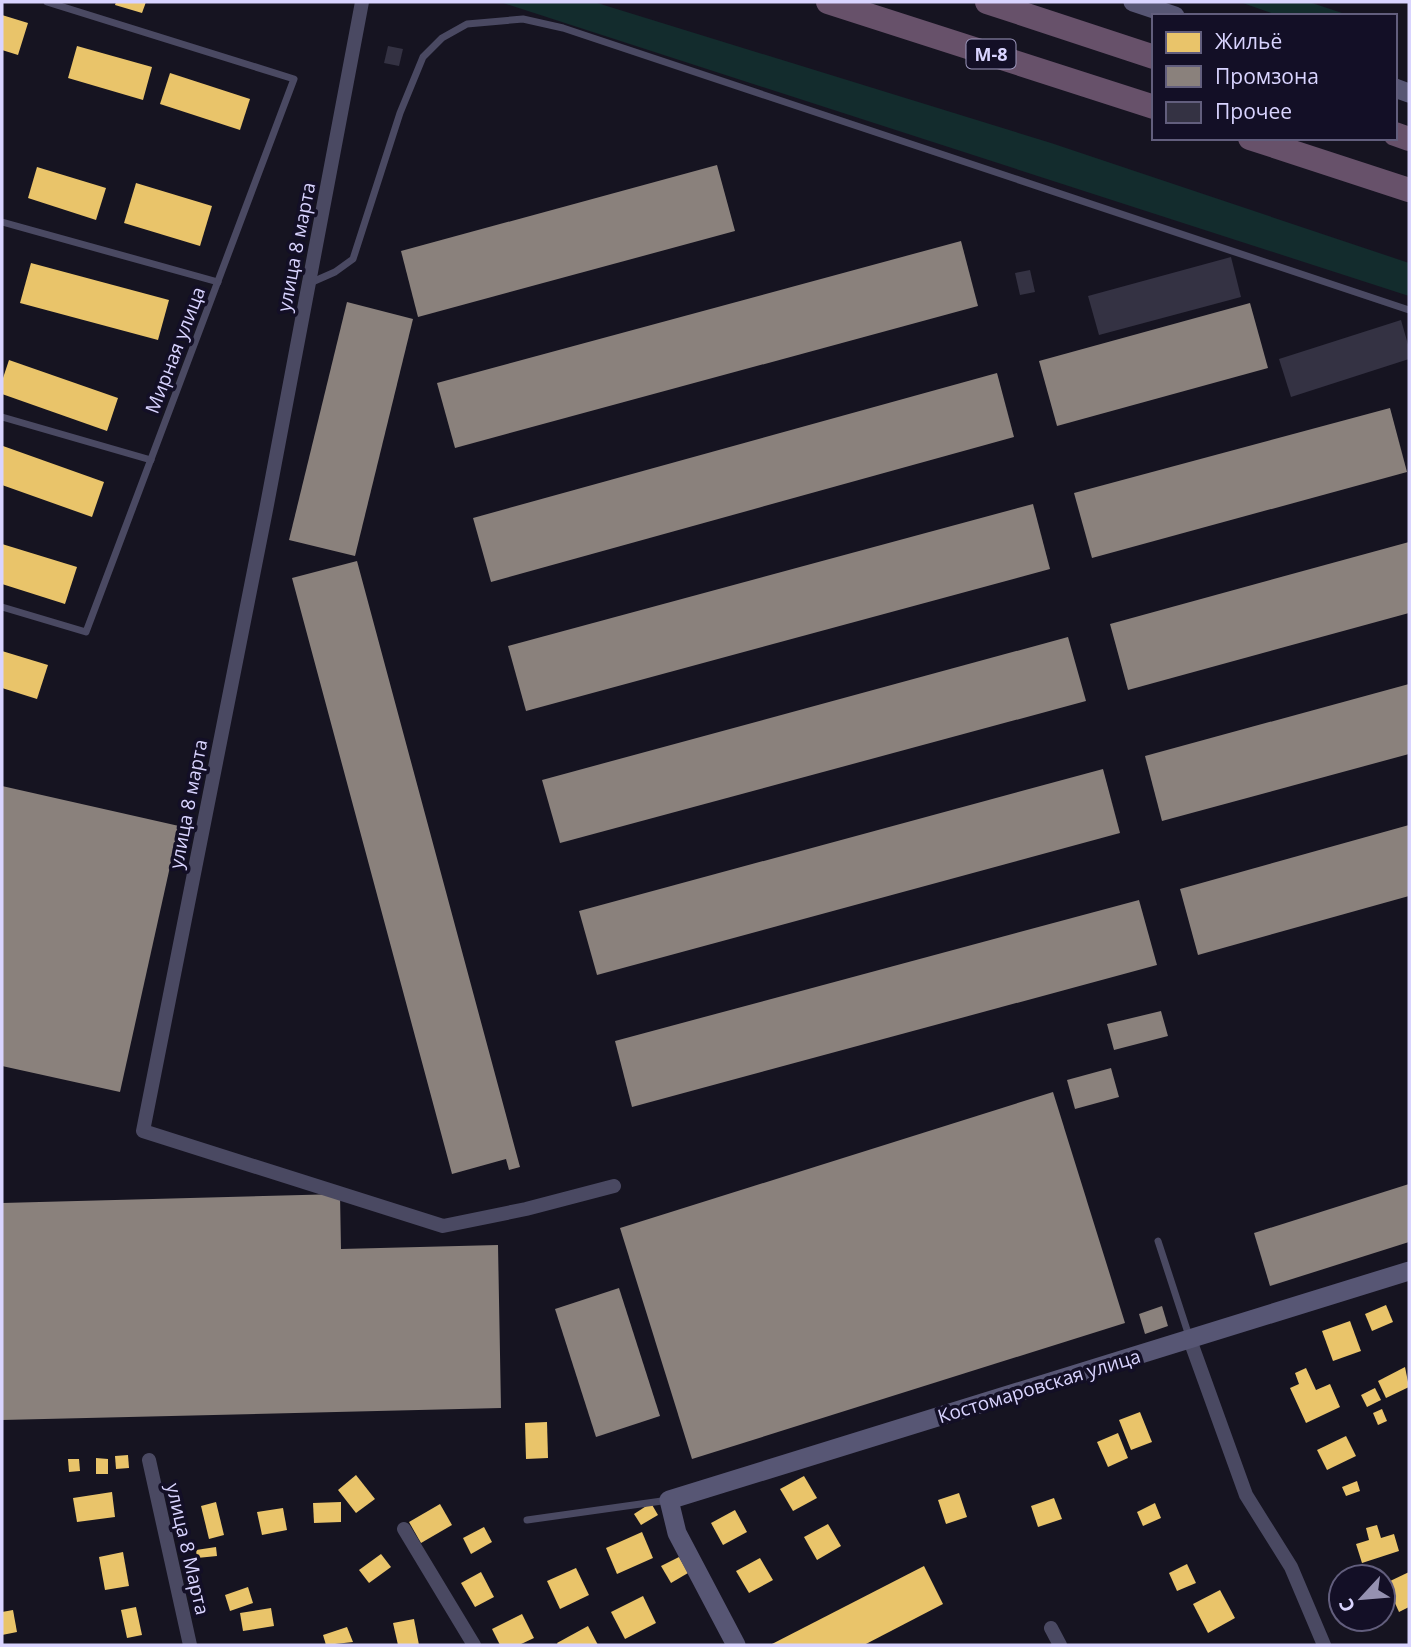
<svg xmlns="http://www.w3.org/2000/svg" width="1411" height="1647" viewBox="0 0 1411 1647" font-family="'Open Sans',sans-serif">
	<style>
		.green { fill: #132c2d }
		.homes { fill: #e9c46a }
		.industry { fill: #8a817c }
		.building { fill: #343243 }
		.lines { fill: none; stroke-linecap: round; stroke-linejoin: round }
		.lane { stroke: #4a4962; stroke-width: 7 }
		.street { stroke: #4a4962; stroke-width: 14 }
		.secondary { stroke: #575674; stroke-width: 19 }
		.highway { stroke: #67516a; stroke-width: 24 }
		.labels { text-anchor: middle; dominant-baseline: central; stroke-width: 7; stroke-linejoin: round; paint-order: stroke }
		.shield { fill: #130f26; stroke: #9e99be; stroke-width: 2 }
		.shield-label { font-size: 18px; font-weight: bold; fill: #d9d4ff }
		.street-label { font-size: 19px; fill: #d9d4ff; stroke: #130f26 }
	</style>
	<rect width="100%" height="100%" fill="#161421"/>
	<!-- green -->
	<g class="green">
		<polygon points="500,2 594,2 1051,143 1409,263 1409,296"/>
		<polygon points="1240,2 1309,2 1351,16 1280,16"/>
	</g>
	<!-- homes -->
	<g class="homes">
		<polygon points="116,2 146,2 142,13 115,5"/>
		<polygon points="2,15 28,23 18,55 2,50"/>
		<polygon points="77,46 152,67 143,100 68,78"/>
		<polygon points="170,73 250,99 240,130 160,104"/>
		<polygon points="37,167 106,188 96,220 28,198"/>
		<polygon points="136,183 212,206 200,246 124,223"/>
		<polygon points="31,263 169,300 158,340 20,303"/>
		<polygon points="9,360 118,398 107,431 2,394 2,381"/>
		<polygon points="3,446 104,482 92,517 2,485"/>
		<polygon points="2,544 77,567 65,604 2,584"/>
		<polygon points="2,651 48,665 37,699 2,688"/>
		<polygon points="1386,1305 1393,1322 1372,1331 1365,1314"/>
		<polygon points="1350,1321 1361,1351 1333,1361 1322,1331"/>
		<polygon points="1405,1367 1409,1387 1386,1398 1378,1381"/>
		<polygon points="1306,1368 1316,1390 1330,1384 1340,1407 1306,1423 1290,1388 1299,1384 1295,1373"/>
		<polygon points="1375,1388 1381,1400 1367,1407 1361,1395"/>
		<polygon points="1382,1409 1387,1421 1378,1425 1373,1413"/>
		<polygon points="1140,1412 1152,1442 1131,1450 1119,1420"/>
		<polygon points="547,1422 548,1458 526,1459 525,1423"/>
		<polygon points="1118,1433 1128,1458 1108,1467 1097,1442"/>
		<polygon points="1346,1436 1356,1456 1327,1470 1317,1450"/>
		<polygon points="128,1455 129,1468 116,1469 115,1456"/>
		<polygon points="96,1458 108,1459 108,1474 96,1474"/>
		<polygon points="68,1459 79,1459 80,1471 69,1472"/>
		<polygon points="356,1475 375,1499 356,1513 338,1490"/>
		<polygon points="804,1476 817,1498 793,1511 780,1489"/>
		<polygon points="1357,1481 1360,1491 1346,1496 1342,1487"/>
		<polygon points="112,1492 115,1517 77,1522 73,1498"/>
		<polygon points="959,1493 967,1517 946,1524 938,1500"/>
		<polygon points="1054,1498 1062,1519 1038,1527 1031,1506"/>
		<polygon points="216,1502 224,1535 209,1539 201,1506"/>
		<polygon points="341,1502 341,1522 314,1523 313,1503"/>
		<polygon points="651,1503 658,1515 641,1525 634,1514"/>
		<polygon points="1155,1503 1161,1518 1143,1526 1137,1512"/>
		<polygon points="440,1504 452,1525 421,1543 409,1522"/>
		<polygon points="283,1508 287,1530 262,1535 257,1512"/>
		<polygon points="735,1510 747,1532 723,1545 711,1523"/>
		<polygon points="828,1524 841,1546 817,1560 804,1537"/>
		<polygon points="1377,1525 1381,1538 1394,1534 1399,1551 1362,1563 1356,1544 1369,1540 1366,1528"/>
		<polygon points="484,1527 492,1542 471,1554 463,1538"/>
		<polygon points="642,1532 653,1558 617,1574 606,1548"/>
		<polygon points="216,1547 217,1556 197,1558 196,1550"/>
		<polygon points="123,1552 129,1586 105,1590 99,1557"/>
		<polygon points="381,1554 391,1567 369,1583 359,1570"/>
		<polygon points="679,1557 688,1573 671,1583 661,1566"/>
		<polygon points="760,1558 773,1580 749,1593 736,1571"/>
		<polygon points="1187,1564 1196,1583 1177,1591 1169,1573"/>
		<polygon points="924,1566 943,1604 864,1645 770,1645"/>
		<polygon points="576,1568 589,1595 560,1609 547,1581"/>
		<polygon points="481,1572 494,1597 475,1607 461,1583"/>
		<polygon points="1409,1572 1409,1607 1399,1612 1386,1583"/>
		<polygon points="248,1587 253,1603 230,1611 225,1595"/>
		<polygon points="1220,1590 1235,1618 1208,1633 1193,1604"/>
		<polygon points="643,1596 656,1623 625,1639 611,1612"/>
		<polygon points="136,1607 142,1635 127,1638 121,1610"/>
		<polygon points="271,1608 274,1626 243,1631 240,1613"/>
		<polygon points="13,1610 17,1632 2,1635 2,1612"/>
		<polygon points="522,1614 534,1638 519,1645 500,1645 492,1629"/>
		<polygon points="414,1619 419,1645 398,1645 393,1623"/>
		<polygon points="588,1626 598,1645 558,1645 557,1643"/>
		<polygon points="347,1627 353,1642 326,1645 323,1635"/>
	</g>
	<!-- industry -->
	<g class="industry">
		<polygon points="717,165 735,231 418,317 401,251"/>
		<polygon points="961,241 978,306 455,448 437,383"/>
		<polygon points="347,302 413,319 355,556 289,540"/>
		<polygon points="1250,303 1268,368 1057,426 1039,361"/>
		<polygon points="997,373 1014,437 491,582 473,518"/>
		<polygon points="1390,408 1407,472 1092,558 1074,493"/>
		<polygon points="1033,504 1050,569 526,711 508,646"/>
		<polygon points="1409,542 1409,613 1128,690 1110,624"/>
		<polygon points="357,561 520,1167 509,1170 506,1159 452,1174 292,578"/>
		<polygon points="1068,637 1086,701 560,843 542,780"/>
		<polygon points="1409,684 1409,754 1162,821 1145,756"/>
		<polygon points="1103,769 1120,833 597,975 579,911"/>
		<polygon points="2,786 179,826 120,1092 2,1066"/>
		<polygon points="1409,825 1409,896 1198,955 1180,889"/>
		<polygon points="1139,900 1157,965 632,1107 615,1041"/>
		<polygon points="1161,1011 1168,1036 1114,1050 1107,1024"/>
		<polygon points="1111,1068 1119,1097 1075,1109 1067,1080"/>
		<polygon points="1053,1092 1125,1323 692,1459 620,1228"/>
		<polygon points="1409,1184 1409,1242 1270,1286 1254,1233"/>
		<polygon points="340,1194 341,1249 498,1245 501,1408 2,1420 2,1203"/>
		<polygon points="619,1288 660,1416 596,1437 555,1309"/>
		<polygon points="1162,1306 1168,1326 1145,1334 1139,1314"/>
	</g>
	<!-- building -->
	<g class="building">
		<polygon points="388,46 403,49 399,66 384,63"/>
		<polygon points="1231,257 1241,297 1099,335 1088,296"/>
		<polygon points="1030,270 1035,292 1020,295 1015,273"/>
		<polygon points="1401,320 1409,348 1409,359 1291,397 1279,359"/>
	</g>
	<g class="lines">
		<!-- lane -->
		<g class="lane">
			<polyline points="2,222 218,282"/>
			<polyline points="310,283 335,272 353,259 400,113 423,57 442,38 467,24 523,19 563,28 1409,310"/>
			<polyline points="2,417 151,460"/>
			<polyline points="2,607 86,632 294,79 47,2"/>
			<polyline points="1158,1241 1190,1339"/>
			<polyline points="527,1520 669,1500"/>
		</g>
		<!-- street -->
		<g class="street">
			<polyline points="362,2 266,510 143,1131 443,1226 526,1209 614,1186"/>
			<polyline points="1190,1340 1246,1495 1291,1567 1324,1645"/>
			<polyline points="149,1460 190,1645"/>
			<polyline points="404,1529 474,1645"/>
			<polyline points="1051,1628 1060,1645"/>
		</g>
		<!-- secondary -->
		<g class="secondary">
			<polyline points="1133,2 1175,16"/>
			<polyline points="1395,88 1409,93"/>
			<polyline points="736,1645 677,1533 669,1500 1409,1271"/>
		</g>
		<!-- highway -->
		<g class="highway">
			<polyline points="828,2 1154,107"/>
			<polyline points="987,2 1154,57"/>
			<polyline points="1395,134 1409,139"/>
			<polyline points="1250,138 1409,190"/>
		</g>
	</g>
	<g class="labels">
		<!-- shield labels -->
		<rect class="shield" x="966.5" y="39.5" width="49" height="29" rx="5"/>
		<g class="shield-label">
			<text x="991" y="54">М-8</text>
		</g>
		<!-- street labels -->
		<g class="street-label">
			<text transform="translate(296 247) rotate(-79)">улица 8 марта</text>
			<text transform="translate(175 350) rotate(-69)">Мирная улица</text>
			<text transform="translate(188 804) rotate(-79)">улица 8 марта</text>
			<text transform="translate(1039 1386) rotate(-17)">Костомаровская улица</text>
			<text transform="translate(188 1549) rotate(77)">улица 8 Марта</text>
		</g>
	</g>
	<!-- border -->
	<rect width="1411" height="1647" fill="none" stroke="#d9d4ff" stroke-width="7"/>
	<!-- legend -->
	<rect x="1152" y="14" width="245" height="126" fill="#130f26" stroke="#625e7d" stroke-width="2"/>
	<rect x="1166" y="32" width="35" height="21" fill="#e9c46a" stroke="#625e7d" stroke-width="2"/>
	<text x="1215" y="49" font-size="21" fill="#d9d4ff">Жильё</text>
	<rect x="1166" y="66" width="35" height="21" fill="#8a817c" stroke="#625e7d" stroke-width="2"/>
	<text x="1215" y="84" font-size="21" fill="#d9d4ff">Промзона</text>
	<rect x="1166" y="102" width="35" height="21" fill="#343243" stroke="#625e7d" stroke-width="2"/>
	<text x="1215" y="119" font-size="21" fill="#d9d4ff">Прочее</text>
	<!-- north arrow -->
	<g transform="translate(1362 1598) rotate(244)"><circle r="33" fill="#130f26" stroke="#625e7d" stroke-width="2"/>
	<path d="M0-5L12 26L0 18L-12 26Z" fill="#9591b1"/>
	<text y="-10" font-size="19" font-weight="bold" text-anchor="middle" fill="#d9d4ff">С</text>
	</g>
</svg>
